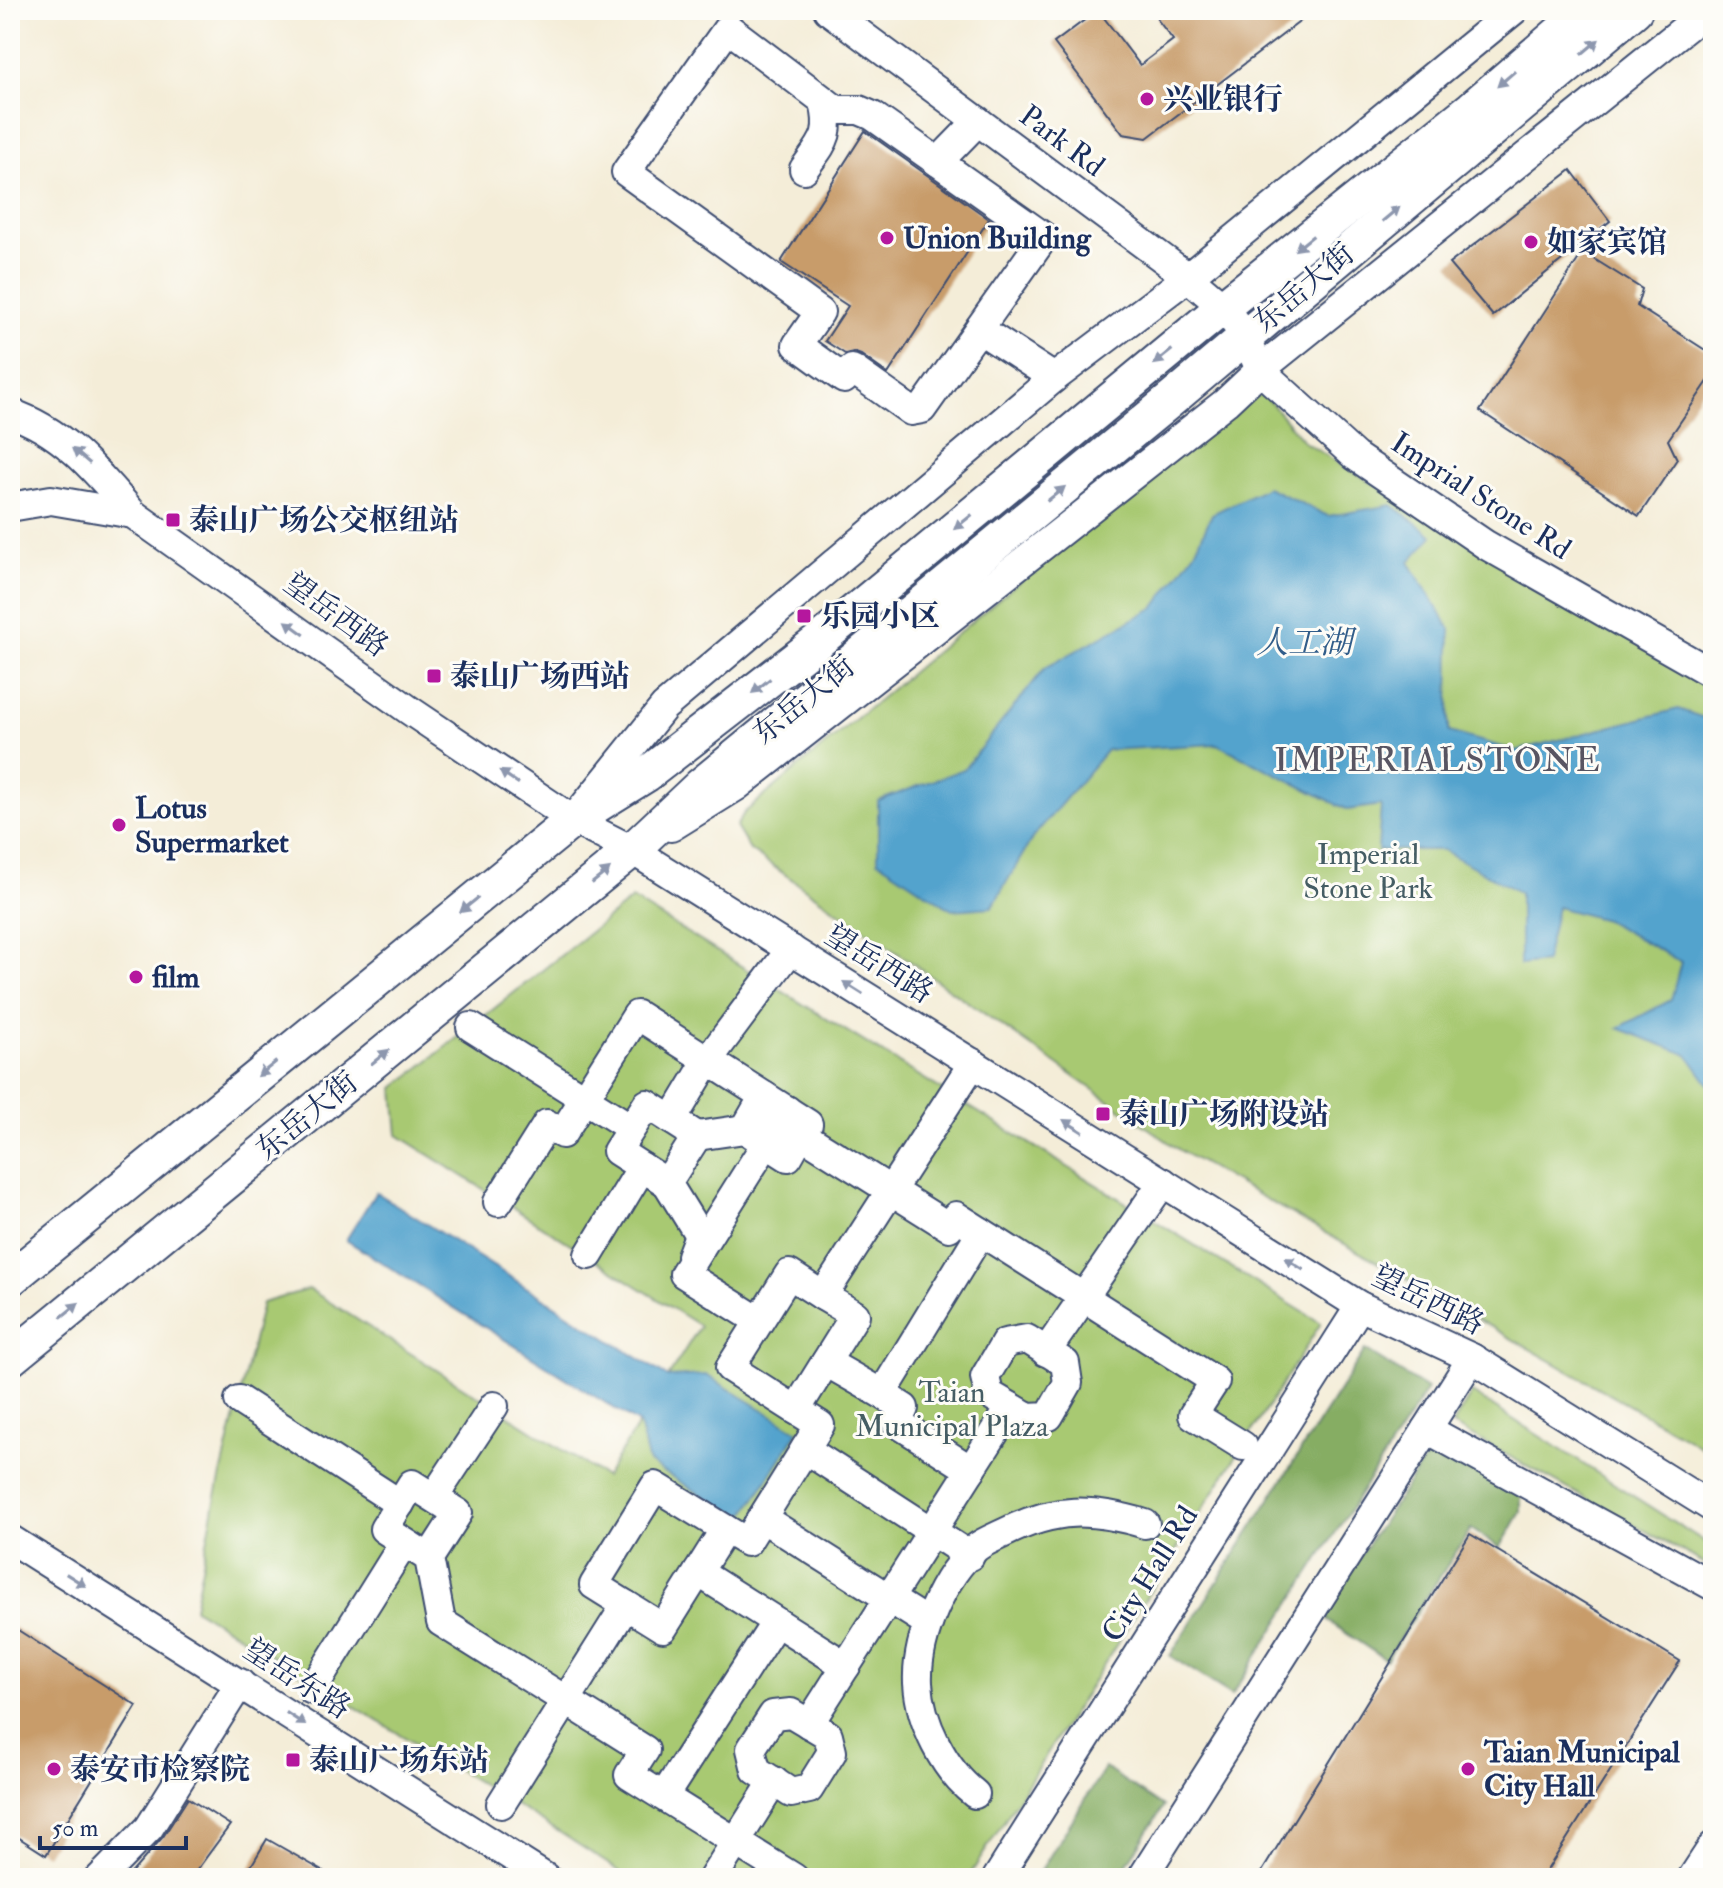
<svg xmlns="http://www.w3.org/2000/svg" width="1723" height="1888" viewBox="0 0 1723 1888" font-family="'IM FELL Double Pica','Noto Serif SC',serif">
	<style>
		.green { fill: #a8c972; stroke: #627c68; stroke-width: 2 }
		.forest { fill: #86ad64; stroke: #506e61; stroke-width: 2 }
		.water { fill: #52a3cd; stroke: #366996; stroke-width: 2 }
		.building { fill: #c89c6a }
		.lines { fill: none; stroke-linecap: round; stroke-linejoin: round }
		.minor-casing { stroke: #3c4c70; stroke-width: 32 }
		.major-casing { stroke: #3c4c70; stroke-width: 38 }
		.minor { stroke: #fff; stroke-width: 28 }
		.major { stroke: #fff; stroke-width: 34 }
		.oneway { fill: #8d97ae }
		.poi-dot { fill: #b5179e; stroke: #fdfcf7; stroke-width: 3 }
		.labels { text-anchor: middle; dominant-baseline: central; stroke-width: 6; stroke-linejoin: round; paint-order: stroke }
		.poi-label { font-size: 30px; font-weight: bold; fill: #1b2f5e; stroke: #fdfcf7; text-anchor: start }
		.street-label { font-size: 30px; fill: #1b2f5e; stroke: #fdfcf7 }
		.park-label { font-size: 30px; fill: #455d64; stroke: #fdfcf7 }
		.water-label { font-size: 32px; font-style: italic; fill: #315d8a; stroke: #fdfcf7 }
		.quarter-label { font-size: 34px; letter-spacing: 2px; fill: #585562; stroke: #fdfcf7 }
	</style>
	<rect width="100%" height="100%" fill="#fdfcf7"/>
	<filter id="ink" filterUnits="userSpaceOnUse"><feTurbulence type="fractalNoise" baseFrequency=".0125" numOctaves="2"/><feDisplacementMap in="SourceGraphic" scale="16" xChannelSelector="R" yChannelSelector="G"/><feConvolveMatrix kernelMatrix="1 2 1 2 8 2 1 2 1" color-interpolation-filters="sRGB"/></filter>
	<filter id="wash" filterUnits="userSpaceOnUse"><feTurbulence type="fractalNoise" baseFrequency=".006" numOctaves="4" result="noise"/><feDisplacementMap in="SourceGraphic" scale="32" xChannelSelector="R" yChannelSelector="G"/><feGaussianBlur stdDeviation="1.8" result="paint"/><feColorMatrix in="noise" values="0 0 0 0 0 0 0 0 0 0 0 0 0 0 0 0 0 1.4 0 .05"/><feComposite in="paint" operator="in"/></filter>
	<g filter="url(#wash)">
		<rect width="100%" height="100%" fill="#f4edd8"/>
		<!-- green -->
		<g class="green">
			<polygon points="1245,392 1267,398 1304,442 1559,594 1713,676 1713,1453 1181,1151 750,850 736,827 744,813"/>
			<polygon points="632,899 1321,1323 968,1878 630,1878 556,1830 194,1608 216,1496 262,1303 309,1289 605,1477 700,1326 398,1135 394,1088"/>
			<polygon points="1472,1393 1713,1547 1713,1568 1452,1425"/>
		</g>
		<!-- forest -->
		<g class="forest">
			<polygon points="1365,1350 1427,1389 1232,1695 1170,1656"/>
			<polygon points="1432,1448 1521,1492 1521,1512 1500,1548 1471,1529 1386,1660 1328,1621 1325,1608"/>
			<polygon points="1105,1768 1163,1807 1118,1878 1036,1878"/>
		</g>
		<!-- water -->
		<g class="water">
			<polygon points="1267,487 1328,516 1392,505 1433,536 1409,562 1450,629 1449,732 1516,751 1678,709 1713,721 1713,1090 1688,1055 1618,1028 1671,1000 1681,962 1605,920 1557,907 1545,962 1520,965 1520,893 1443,850 1378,850 1381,805 1348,810 1217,744 1107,750 1033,837 992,907 952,910 878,861 878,801 964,769 1045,668 1155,607 1195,552 1212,514"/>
			<polygon points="376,1192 668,1377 706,1375 798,1431 742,1519 649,1463 639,1424 346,1240"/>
		</g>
		<g id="blocks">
			<!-- building -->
			<g class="building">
				<polygon points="1098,10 1140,65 1173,40 1157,19 1169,10 1315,10 1147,138 1123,134 1054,43"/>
				<polygon points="865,131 989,219 888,374 861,355 853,352 845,354 825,341 848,306 781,262"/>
				<polygon points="1571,170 1610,221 1493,316 1449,264"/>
				<polygon points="1583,252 1642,289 1637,306 1713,355 1713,374 1668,440 1677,459 1639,516 1480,411"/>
				<polygon points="1470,1534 1680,1661 1542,1878 1258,1878"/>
				<polygon points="10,1625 137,1706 46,1855 10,1832"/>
				<polygon points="188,1798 230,1825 191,1878 127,1878 163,1837"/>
				<polygon points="267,1839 335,1878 244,1878"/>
			</g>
		</g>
	</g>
	<g filter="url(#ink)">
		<use href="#blocks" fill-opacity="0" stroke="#3c4c70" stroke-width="2"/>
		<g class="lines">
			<defs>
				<g id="minor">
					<polyline points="828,10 1188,277 1223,307 1246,337 1260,370 1355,456 1486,545 1713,674"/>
					<polygon points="728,28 836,110 859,110 873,116 1044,237 922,409 911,411 852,369 844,379 797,345 820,312 626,172"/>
					<polyline points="938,162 978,121"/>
					<path d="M804,169C824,141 832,136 824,101"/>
					<polyline points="979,329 1054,378"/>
					<path d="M10,413C64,431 97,472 133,514"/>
					<polyline points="10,507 51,500 133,514 409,710 573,820 632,850 1360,1306 1472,1358 1713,1508"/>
					<polyline points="581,810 664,707 1054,378 1188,277 1514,10"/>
					<polyline points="671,827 737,786 1226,402 1260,370 1708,10"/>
					<polyline points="471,1027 631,1128"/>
					<polygon points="647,1104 697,1136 667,1183 617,1151"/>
					<polyline points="672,1120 708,1060 791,949"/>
					<polyline points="752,1134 788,1157 801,1134"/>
					<polyline points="697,1136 745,1129 764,1096"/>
					<polyline points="667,1183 699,1235 691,1256"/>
					<polyline points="498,1202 547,1124 562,1134 637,1015 808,1124 801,1134 949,1227 956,1216 1215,1381 1193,1415 1243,1446"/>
					<polyline points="589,1255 642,1167"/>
					<polyline points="759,1321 684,1274 787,1110"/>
					<polygon points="1027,1339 1065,1363 1068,1383 1049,1416 1028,1417 989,1394 985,1377 1005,1343"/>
					<polyline points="1046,1352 1163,1182"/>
					<polyline points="826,1362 882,1394 981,1232"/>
					<polyline points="882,1394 904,1408 897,1423 971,1470"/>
					<polyline points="239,1400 400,1504"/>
					<polyline points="796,1410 730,1368 789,1274 823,1296"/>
					<polyline points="1427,1429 1713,1586"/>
					<polyline points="805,1449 970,1556"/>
					<polyline points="434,1497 494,1406"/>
					<polyline points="762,1518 928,1623"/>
					<polyline points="10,1539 546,1878"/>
					<polyline points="429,1558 384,1529 412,1484 458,1513 429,1558 441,1622 645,1750 629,1775 794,1878"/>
					<polyline points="698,1572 846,1666"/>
					<polyline points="626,1605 594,1585 655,1486 725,1529"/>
					<polyline points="312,1690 404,1543"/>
					<polygon points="791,1713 828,1735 832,1752 809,1789 791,1793 756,1770 751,1749 773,1715"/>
					<polyline points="809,1724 1011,1407"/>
					<path d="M975,1794C944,1770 920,1722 918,1683C916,1639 943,1575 977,1547C985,1541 996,1537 1004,1533C1055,1507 1092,1508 1145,1524"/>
					<polyline points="664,1796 776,1622"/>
					<polyline points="501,1804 626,1605 663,1628 725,1529 747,1542 820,1425 796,1410 855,1315 823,1296 973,1063"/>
					<polyline points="100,1878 149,1828 240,1683"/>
					<polyline points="713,1878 774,1781"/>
					<polyline points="997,1878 1360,1306"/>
					<polyline points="1142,1878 1472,1358"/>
					<polyline points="1692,1878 1713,1846"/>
				</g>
				<g id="major">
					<polyline points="10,1279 573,820 647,774 820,640 1223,307 1472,108 1586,10"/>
					<polyline points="10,1359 632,850 700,786 1173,398 1635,10"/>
				</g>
			</defs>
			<!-- minor casing -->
			<use href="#minor" class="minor-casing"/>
			<!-- major casing -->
			<use href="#major" class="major-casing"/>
			<!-- minor -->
			<use href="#minor" class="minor"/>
			<!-- major -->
			<use href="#major" class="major"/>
		</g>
		<!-- one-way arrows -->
		<defs><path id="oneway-solid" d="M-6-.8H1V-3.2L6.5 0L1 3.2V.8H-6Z" transform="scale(2)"/></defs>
		<g class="oneway">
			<use href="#oneway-solid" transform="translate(1590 47) rotate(-40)"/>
			<use href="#oneway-solid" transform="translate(1506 79) rotate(139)"/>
			<use href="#oneway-solid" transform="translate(1391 214) rotate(-40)"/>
			<use href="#oneway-solid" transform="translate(1304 243) rotate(141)"/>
			<use href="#oneway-solid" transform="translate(1163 357) rotate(141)"/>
			<use href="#oneway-solid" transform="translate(81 456) rotate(-140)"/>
			<use href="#oneway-solid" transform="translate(1056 494) rotate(-39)"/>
			<use href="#oneway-solid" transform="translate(963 522) rotate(141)"/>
			<use href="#oneway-solid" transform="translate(295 628) rotate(-144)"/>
			<use href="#oneway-solid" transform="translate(761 686) rotate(142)"/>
			<use href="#oneway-solid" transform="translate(509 777) rotate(-146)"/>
			<use href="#oneway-solid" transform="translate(601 876) rotate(-39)"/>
			<use href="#oneway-solid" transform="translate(469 905) rotate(141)"/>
			<use href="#oneway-solid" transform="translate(853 988) rotate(-148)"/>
			<use href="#oneway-solid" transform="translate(380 1057) rotate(-39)"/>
			<use href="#oneway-solid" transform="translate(267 1069) rotate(141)"/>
			<use href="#oneway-solid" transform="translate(1073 1126) rotate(-148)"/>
			<use href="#oneway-solid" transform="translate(1294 1264) rotate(-148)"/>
			<use href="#oneway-solid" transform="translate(70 1310) rotate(-39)"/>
			<use href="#oneway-solid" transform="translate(76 1580) rotate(32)"/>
			<use href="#oneway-solid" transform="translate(296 1719) rotate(33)"/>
		</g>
	</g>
	<!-- markers -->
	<g class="poi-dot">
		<circle cx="1147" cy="99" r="8"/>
		<circle cx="887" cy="238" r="8"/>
		<circle cx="1531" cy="242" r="8"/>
		<rect x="165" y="512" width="16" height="16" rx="4"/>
		<rect x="796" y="608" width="16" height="16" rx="4"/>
		<rect x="426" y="668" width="16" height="16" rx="4"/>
		<circle cx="119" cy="825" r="8"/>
		<circle cx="136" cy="977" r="8"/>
		<rect x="1095" y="1106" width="16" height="16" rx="4"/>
		<rect x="285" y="1752" width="16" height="16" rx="4"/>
		<circle cx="54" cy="1769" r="8"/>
		<circle cx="1468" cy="1769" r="8"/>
	</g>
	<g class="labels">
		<!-- poi labels -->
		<g class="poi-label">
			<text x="1163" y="99">兴业银行</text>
			<text x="903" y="238">Union Building</text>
			<text x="1547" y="242">如家宾馆</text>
			<text x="189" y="520">泰山广场公交枢纽站</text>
			<text x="820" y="616">乐园小区</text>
			<text x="450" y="676">泰山广场西站</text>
			<text x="135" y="808">Lotus<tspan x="135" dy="34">Supermarket</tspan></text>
			<text x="152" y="977">film</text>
			<text x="1119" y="1114">泰山广场附设站</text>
			<text x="1484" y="1752">Taian Municipal<tspan x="1484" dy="34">City Hall</tspan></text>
			<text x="309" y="1760">泰山广场东站</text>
			<text x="70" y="1769">泰安市检察院</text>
		</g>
		<!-- street labels -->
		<g class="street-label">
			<text transform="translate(1062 141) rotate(37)">Park Rd</text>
			<text transform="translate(1304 288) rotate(-40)">东岳大街</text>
			<text transform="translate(1481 496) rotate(33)">Imprial Stone Rd</text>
			<text transform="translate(336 615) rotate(36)">望岳西路</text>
			<text transform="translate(804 700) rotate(-39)">东岳大街</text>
			<text transform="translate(879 964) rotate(32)">望岳西路</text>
			<text transform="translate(307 1116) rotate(-39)">东岳大街</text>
			<text transform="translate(1428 1300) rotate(26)">望岳西路</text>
			<text transform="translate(1150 1574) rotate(-58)">City Hall Rd</text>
			<text transform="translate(297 1679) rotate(33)">望岳东路</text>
		</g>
		<!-- park labels -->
		<g class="park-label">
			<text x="1368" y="854">Imperial<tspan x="1368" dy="34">Stone Park</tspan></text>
			<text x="952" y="1392">Taian<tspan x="952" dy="34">Municipal Plaza</tspan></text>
		</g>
		<!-- water labels -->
		<g class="water-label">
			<text x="1304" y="643">人工湖</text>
		</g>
		<!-- quarter labels -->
		<g class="quarter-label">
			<text x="1438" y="760">IMPERIALSTONE</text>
		</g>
	</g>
	<!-- margin -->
	<rect width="1723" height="1888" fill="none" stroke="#fdfcf7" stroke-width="40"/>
	<!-- scale -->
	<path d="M40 1836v12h146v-12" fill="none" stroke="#1b2f5e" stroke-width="4"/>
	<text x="52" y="1836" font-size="24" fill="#1b2f5e" stroke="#fdfcf7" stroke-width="6" paint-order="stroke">50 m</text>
</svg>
